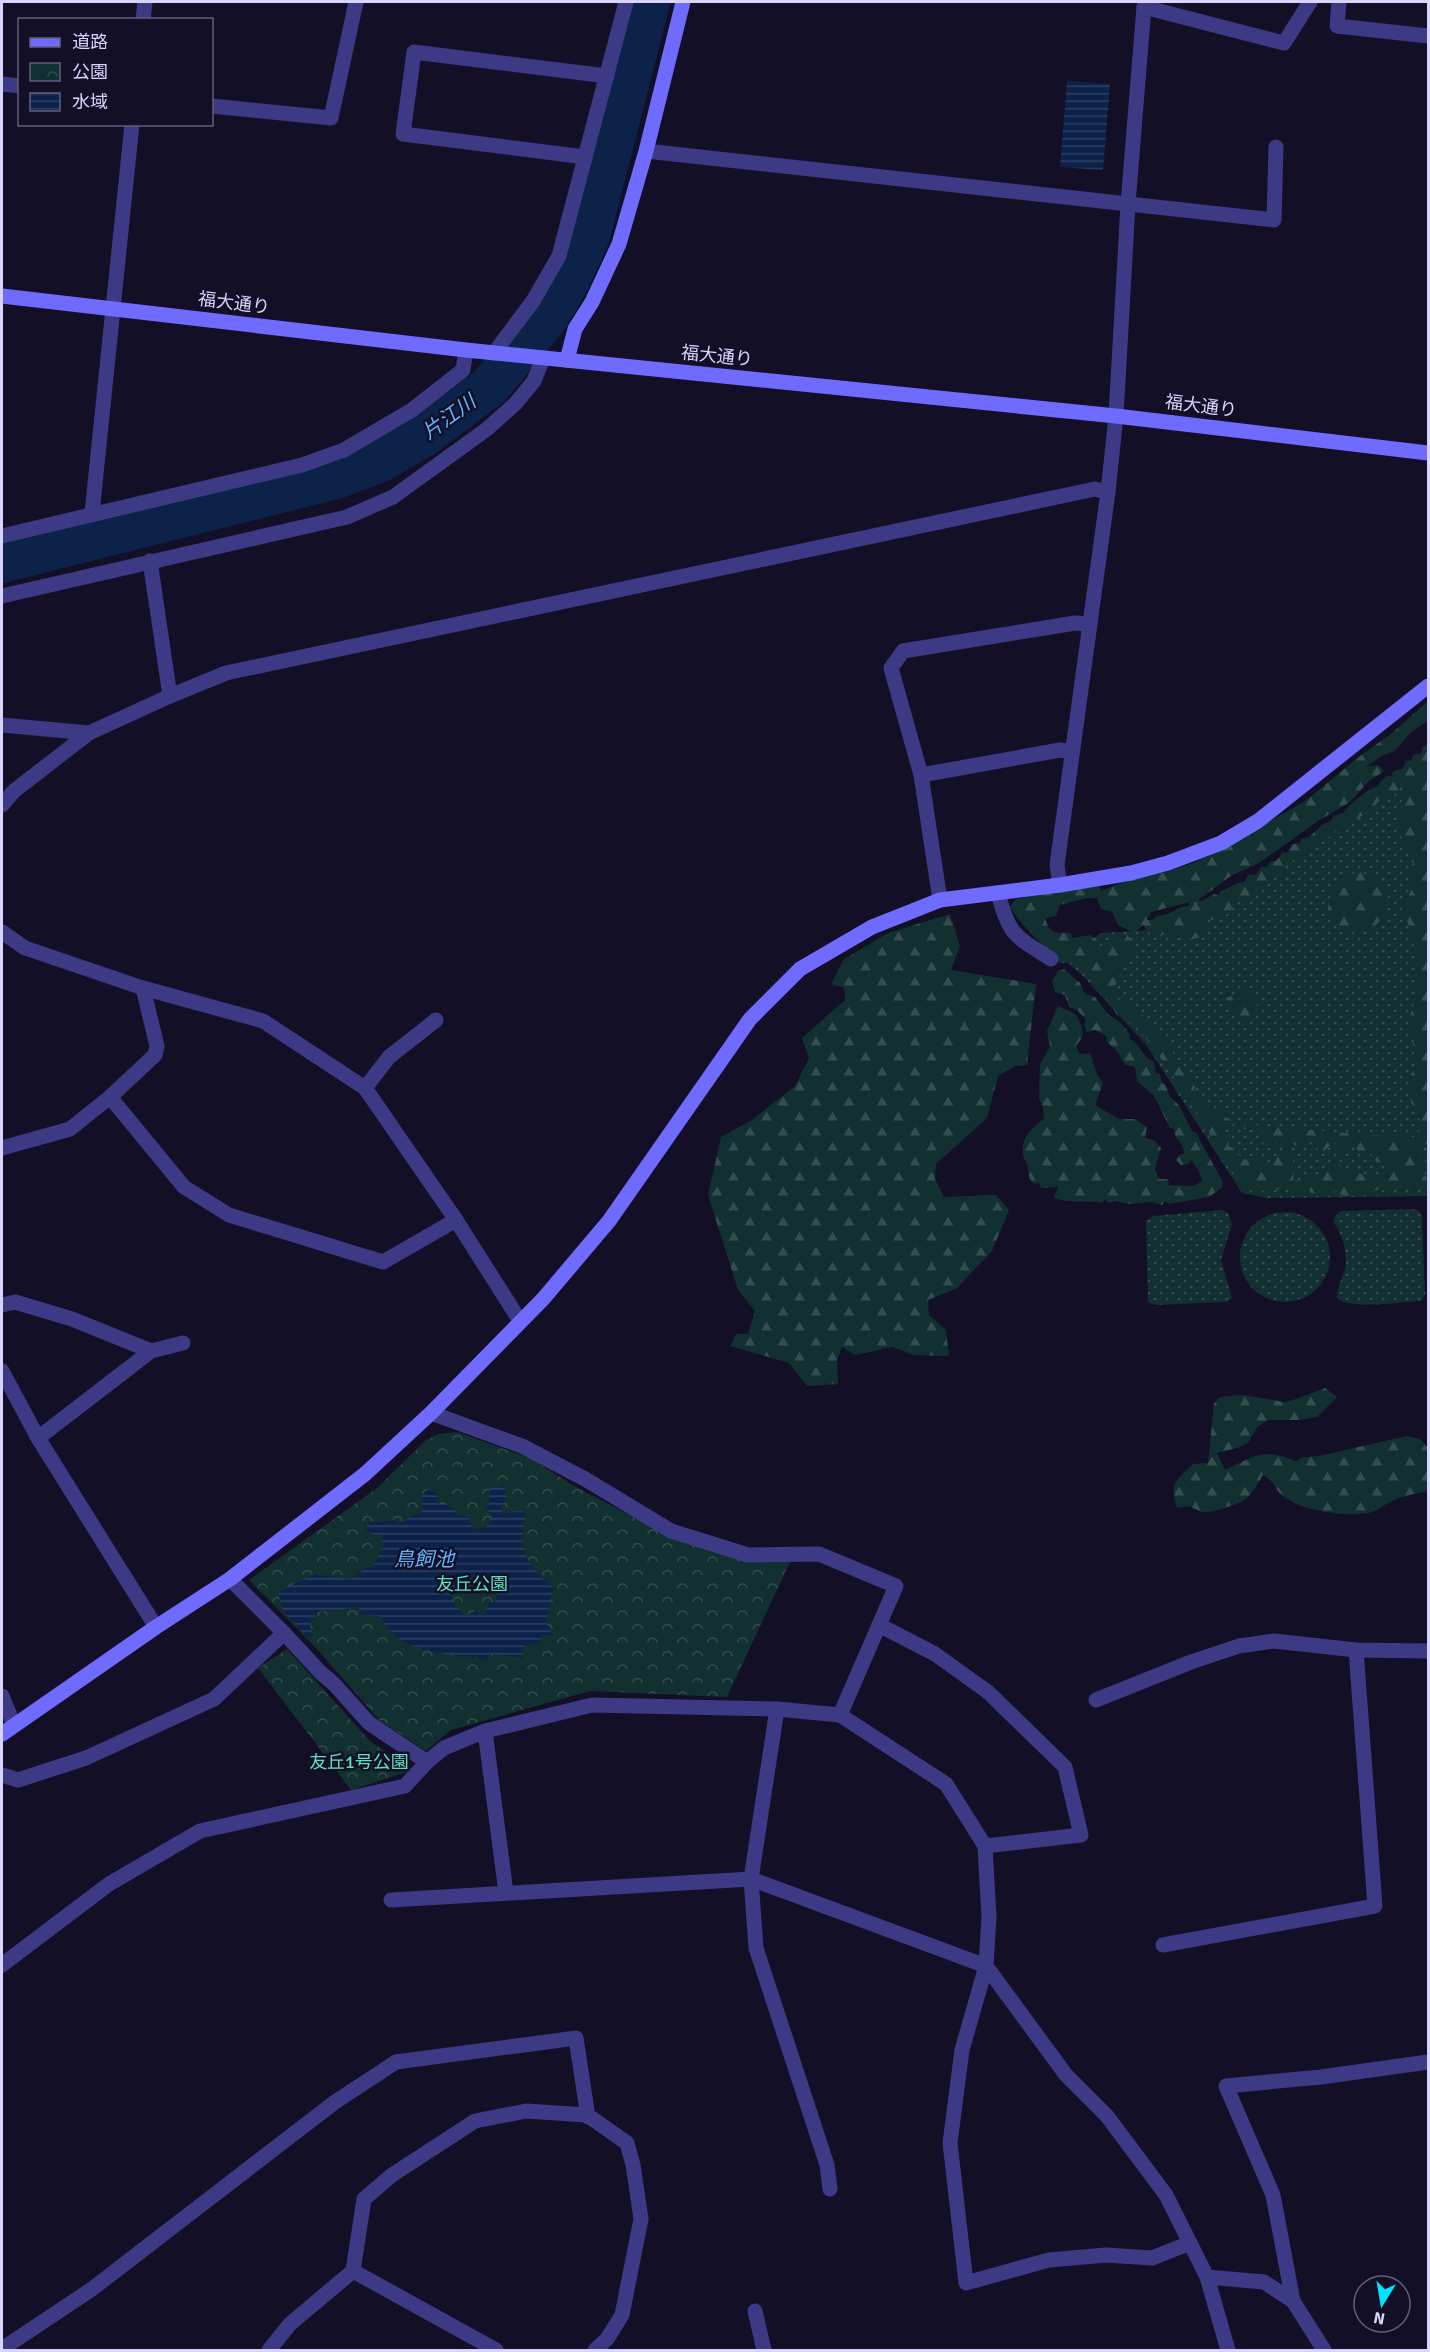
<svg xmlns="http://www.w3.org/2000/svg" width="1430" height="2352" viewBox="0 0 1430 2352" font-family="Signika,'Noto Sans JP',sans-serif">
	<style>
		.grass { fill: url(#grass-dots) }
		.forest { fill: url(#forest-firs); fill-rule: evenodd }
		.park { fill: url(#park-crowns) }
		.water { fill: url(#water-rules); fill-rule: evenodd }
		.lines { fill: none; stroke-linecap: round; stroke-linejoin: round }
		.river { stroke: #0c2248; stroke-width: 42 }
		.street { stroke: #3d3a85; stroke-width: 15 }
		.secondary { stroke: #6f6bff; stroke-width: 15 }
		.labels { text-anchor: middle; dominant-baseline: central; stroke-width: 5; stroke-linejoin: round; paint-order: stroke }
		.street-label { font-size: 18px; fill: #d9d4ff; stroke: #130f26 }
		.park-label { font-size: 18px; fill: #5fe0c0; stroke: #130f26 }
		.water-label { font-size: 20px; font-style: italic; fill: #62b6ff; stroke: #130f26 }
	</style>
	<defs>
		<pattern id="grass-dots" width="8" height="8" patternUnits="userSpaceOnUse" patternTransform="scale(1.5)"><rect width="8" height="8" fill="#12302f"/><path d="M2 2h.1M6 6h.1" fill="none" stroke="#344d4e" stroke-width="1.8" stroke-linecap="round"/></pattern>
		<pattern id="forest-firs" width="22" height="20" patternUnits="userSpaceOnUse" patternTransform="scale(1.5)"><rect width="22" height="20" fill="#12302f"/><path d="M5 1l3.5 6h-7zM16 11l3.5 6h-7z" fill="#344d4e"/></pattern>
		<pattern id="park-crowns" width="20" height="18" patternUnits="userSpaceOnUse" patternTransform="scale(1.5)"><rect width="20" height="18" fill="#12302f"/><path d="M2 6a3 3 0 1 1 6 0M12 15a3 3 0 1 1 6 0" fill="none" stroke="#344d4e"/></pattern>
		<pattern id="water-rules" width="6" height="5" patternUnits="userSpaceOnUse" patternTransform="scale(1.5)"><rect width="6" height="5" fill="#0c2248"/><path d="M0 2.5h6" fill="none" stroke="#2f4163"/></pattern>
	</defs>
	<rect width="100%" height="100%" fill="#130f26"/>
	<!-- grass -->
	<g class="grass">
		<polygon points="1428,752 1428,1196 1267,1198 1242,1193 1147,1046 1083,976 1066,961 1072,949 1102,933 1148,930 1248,885"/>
		<path d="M1416,1209L1422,1215L1425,1295L1421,1301C1402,1302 1350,1310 1337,1298C1337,1287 1342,1279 1345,1269C1348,1254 1343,1234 1333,1222L1336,1215L1341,1211Z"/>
		<polygon points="1222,1210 1228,1213 1232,1224 1221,1260 1232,1298 1226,1302 1155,1305 1148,1302 1146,1221 1153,1216"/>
		<circle cx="1285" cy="1257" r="45"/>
	</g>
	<!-- forest -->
	<g class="forest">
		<path d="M1428,701V721L1411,732L1395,751L1383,755L1366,767L1378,765L1384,771L1368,782L1350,802L1318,821L1259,863L1231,876L1198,900L1202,901L1214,894L1219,895L1221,891C1230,888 1235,883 1244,882L1249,874L1256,875L1261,867H1266L1272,861H1276L1283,852L1287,853L1293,844L1300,843L1301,839L1309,837L1322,825L1332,820L1333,816L1343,813C1347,806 1371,786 1379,786L1380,782L1387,776H1392V773L1396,770L1402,769L1406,761L1412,760L1413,755L1422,753V748L1428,743V1143L1417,1148V1152C1426,1160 1429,1164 1424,1175L1428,1179V1187L1422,1189L1397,1186C1392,1191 1387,1193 1380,1189L1361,1195L1354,1193L1346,1197L1330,1189L1318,1194L1311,1193L1309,1188L1304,1194H1295L1291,1189L1282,1190L1281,1188C1271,1194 1261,1189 1251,1191L1246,1186H1240L1238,1178L1220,1158L1221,1152L1217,1151L1214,1142L1209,1137L1210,1133L1204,1127V1122L1200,1120L1199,1114L1196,1113L1193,1105L1189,1103L1182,1095L1175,1079L1151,1044L1138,1029L1116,1014L1111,1003L1094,988L1090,977L1071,963H1060C1043,944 1024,929 1010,907L1016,899L1099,885L1101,891L1128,880L1169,871L1196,862L1304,802L1360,756L1392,733ZM1400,786L1407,789L1403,792C1399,825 1394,832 1414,861L1408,872L1412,888L1402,910L1412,933L1413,943L1419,954L1415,986L1416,996L1408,1024L1410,1034L1415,1037L1412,1047L1418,1063C1402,1080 1410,1113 1426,1127L1420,1129L1416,1137L1370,1135L1242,1124L1236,1128L1263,1131L1262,1143L1273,1146L1280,1139L1283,1146L1289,1147L1293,1142L1294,1145L1306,1148L1310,1141L1318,1150L1324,1151L1334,1142L1339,1150L1346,1152L1355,1145L1360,1155L1365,1158L1371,1154C1376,1164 1387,1166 1396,1168C1380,1178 1353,1177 1339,1164L1327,1167L1322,1176L1293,1181C1295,1173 1291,1166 1294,1158L1288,1153H1280L1270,1166L1261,1164L1257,1160L1240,1159V1155L1234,1153L1233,1148L1228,1146L1233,1135L1222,1131L1224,1129H1231L1233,1123L1230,1119H1226L1224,1112L1217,1111L1214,1113L1212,1109L1207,1108L1205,1100L1201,1099L1202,1096L1200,1091L1194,1090L1195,1087C1188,1077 1183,1063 1173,1055V1049L1167,1045C1167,1039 1159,1030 1153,1027L1152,1023L1145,1020L1140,1012L1123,999L1116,1000L1118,993L1114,987C1120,979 1120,971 1123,962C1126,955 1133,953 1137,946L1126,934L1111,939L1109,949L1099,957L1100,943L1090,935L1073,938L1070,933C1055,932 1050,935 1045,918L1056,916L1060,905L1087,898H1097L1101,909L1112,912L1118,925L1135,933L1143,925L1148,932L1157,937L1169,933L1178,938L1182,936L1188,940L1202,937L1206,932L1208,919L1212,920L1230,913L1233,905L1261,890L1272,876H1280L1285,872V865H1292L1293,859H1301L1306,856L1307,849H1312L1319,841L1334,835L1337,826C1347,828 1373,809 1379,801L1382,803L1387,801L1389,796L1393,798ZM1190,902L1188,906C1176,906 1171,916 1157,916L1152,920H1147L1151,912Z"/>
		<path d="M1361,872L1383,882C1385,887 1388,895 1388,900C1388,924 1361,940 1340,929C1334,926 1330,920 1327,915C1332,888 1330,876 1361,872Z"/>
		<polygon points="950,914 960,946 951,970 1036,984 1027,1065 1015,1066 998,1076 987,1118 936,1164 935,1179 944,1197 996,1195 1009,1210 992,1251 957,1288 928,1300 929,1315 946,1330 949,1356 913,1355 893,1347 855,1355 842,1347 837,1360 838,1384 807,1386 789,1363 730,1346 736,1334 748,1334 755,1311 738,1290 708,1195 721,1137 752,1120 795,1086 809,1058 802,1038 845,1000 844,988 831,984 843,960 888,933"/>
		<path d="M1064,969L1080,983L1085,994L1095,997L1109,1015L1120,1022L1129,1033L1130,1039C1141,1045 1143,1058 1154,1062L1156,1073L1160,1074L1162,1083L1166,1085L1170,1097L1179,1105L1192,1131L1197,1133L1199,1139L1223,1182L1222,1188L1209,1197L1169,1204L1165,1201L1162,1205L1152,1202L1128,1204L1115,1201L1108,1203L1105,1199L1102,1203C1086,1199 1068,1205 1054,1197L1058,1187L1042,1188L1038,1183L1034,1184C1028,1179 1029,1175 1028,1167C1027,1163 1023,1158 1023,1154C1020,1139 1033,1126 1044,1119L1043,1107L1039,1098L1040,1064L1050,1047L1047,1031L1058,1006C1077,1014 1080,1015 1083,1036L1076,1046L1080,1054L1090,1053L1097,1074L1103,1083L1095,1105L1119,1119H1135L1147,1127L1145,1138L1154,1140L1161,1148L1155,1169L1159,1179H1168L1169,1185L1194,1186L1202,1181L1199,1171L1191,1160L1189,1164L1181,1165L1176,1160L1178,1156L1184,1153C1185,1143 1173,1139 1174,1129L1170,1128L1154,1096L1137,1081L1135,1067L1125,1065L1117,1051L1107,1042L1106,1036L1095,1030L1087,1032L1084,1025L1086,1020L1077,1010L1069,1007L1065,995L1055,992L1052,981L1058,971Z"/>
		<path d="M1246,988L1255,996L1258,1010C1252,1019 1246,1019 1236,1018L1227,1009V998Z"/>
		<path d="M1325,1388L1337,1397L1317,1417L1299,1420H1268L1257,1427L1248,1443L1237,1448L1217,1453L1225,1470C1257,1455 1260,1448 1296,1461L1303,1457L1319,1456L1407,1436L1420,1439L1428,1448V1491C1417,1493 1403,1496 1392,1501C1385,1504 1379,1510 1372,1512C1349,1518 1300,1511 1282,1495C1273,1488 1277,1483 1263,1475C1248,1500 1248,1501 1221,1509C1208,1513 1202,1514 1190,1506L1177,1508C1169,1482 1175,1482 1193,1464L1208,1463L1214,1403L1220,1397L1243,1395L1285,1402L1296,1399Z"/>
	</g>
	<!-- park -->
	<g class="park">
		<polygon points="457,1432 530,1458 576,1487 668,1535 791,1560 727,1697 590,1691 451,1730 426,1751 379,1720 316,1648 249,1580 377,1488 426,1440 439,1434"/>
		<polygon points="287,1649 370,1741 413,1770 351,1790 258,1668"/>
	</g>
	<!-- water -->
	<g class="water">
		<polygon points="1067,81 1110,84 1103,170 1060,167"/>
		<path d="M504,1486L507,1498L501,1507L503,1514L515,1511L526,1512C518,1549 524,1564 554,1588L546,1621L553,1636L542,1634L539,1644L525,1645L522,1653L524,1658L490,1654L488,1660L480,1659L476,1655L472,1659L469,1656L461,1657C425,1649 400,1651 380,1616L361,1615L359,1607L318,1612L310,1624L313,1635L307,1637L283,1611L278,1592L314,1574L351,1579L364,1569L373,1566L384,1545L381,1535L372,1534L366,1530L369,1523L394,1520L400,1524L412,1516L422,1513V1495L428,1489L437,1492V1504C447,1504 453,1505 457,1515L469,1517L470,1526L478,1529L489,1526L493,1517L486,1507L489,1501L490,1488ZM480,1575L493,1578C498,1586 499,1594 495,1602L489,1603L486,1613L480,1614L476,1609L472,1614L465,1615L453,1603L450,1593C457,1585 470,1578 480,1575Z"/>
	</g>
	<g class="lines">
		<!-- river -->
		<polyline class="river" points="2,562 336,478 381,461 425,435 489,387 547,318 570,278 589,236 649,2"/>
		<!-- street -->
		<g class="street">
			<polyline points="1339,2 1337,26 1428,36"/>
			<polyline points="1144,7 1284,43 1310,2"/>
			<polyline points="143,20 145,2"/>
			<polyline points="2,84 20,86"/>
			<polyline points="212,106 331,118 356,2"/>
			<polyline points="646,151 1274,220 1276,147"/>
			<polyline points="585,157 403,134 414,52 607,76"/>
			<polyline points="494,353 533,301 559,256 626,2"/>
			<polyline points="92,513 132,124"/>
			<polyline points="2,536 302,465 344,450 412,410 463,370 466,350"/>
			<polyline points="2,596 347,517 393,497 487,429 515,404 534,381 543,358"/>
			<polyline points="170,696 226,673 1095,489 1108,492"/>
			<polyline points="2,725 89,733 170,696 150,561"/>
			<polyline points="921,775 1060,750 1072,752"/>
			<polyline points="2,805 14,791 89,733"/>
			<polyline points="1060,885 1057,865 1108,492 1116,416 1128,204 1144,7 1146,2"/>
			<path d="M998,893C1009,936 1015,936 1051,959"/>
			<polyline points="940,900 921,775 891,668 903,651 1075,623 1090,624"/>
			<polyline points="2,932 25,948 143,988 263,1021 365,1088 456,1220 520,1321"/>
			<polyline points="365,1088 389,1057 436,1020"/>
			<polyline points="110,1097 155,1055 157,1046 143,988"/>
			<polyline points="2,1148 70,1129 110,1097 184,1187 229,1215 383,1262 456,1220"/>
			<polyline points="2,1305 15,1302 72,1319 151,1351"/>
			<polyline points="2,1371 38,1438 156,1627"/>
			<polyline points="431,1413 522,1446 585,1479 671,1531 748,1555 819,1554 896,1586 840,1715"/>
			<polyline points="38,1438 151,1351 183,1343"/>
			<polyline points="230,1579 284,1633 320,1672 334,1684 369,1723 427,1762"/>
			<polyline points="879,1625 935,1654 988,1692 1065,1767 1081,1835 985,1846"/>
			<polyline points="2,1696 14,1725"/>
			<polyline points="1096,1700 1191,1662 1239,1646 1274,1641 1356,1650 1428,1651"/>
			<polyline points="777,1709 751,1879 756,1948 827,2165 830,2189"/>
			<polyline points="485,1731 592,1705 777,1709 840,1715 946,1784 985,1846 989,1917 986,1966 962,2050 950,2143 966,2283 1049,2260 1106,2255 1152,2258 1190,2243"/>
			<polyline points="2,1775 18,1780 86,1758 214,1699 284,1633"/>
			<polyline points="391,1900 751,1879 986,1966 1066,2075 1107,2116 1166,2195 1207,2277 1264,2282 1293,2301"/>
			<polyline points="1163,1945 1375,1906 1356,1650"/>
			<polyline points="2,1965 109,1884 200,1831 405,1786 427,1762 444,1748 485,1731 506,1893"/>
			<polyline points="353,2271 496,2350"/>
			<polyline points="1207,2277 1228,2350"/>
			<polyline points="755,2311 764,2350"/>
			<polyline points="2,2349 92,2289 335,2102 396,2062 576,2038 588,2117"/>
			<polyline points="269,2350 290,2324 353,2271 364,2199 392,2175 475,2121 526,2111 587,2115 627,2143 633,2165 641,2219 622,2315 607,2339 595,2350"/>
			<polyline points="1324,2350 1293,2301 1273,2195 1226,2086 1321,2077 1428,2062"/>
		</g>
		<!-- secondary -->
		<g class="secondary">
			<polyline points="2,296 466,350 1116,416 1428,453"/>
			<polyline points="567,360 575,329 592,302 619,244 646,151 683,2"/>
			<polyline points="2,1734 156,1627 230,1579 365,1474 431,1413 543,1299 609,1221 750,1019 800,969 872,927 940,900 1060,885 1131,873 1168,863 1221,843 1258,821 1428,686"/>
		</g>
	</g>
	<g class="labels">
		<!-- street labels -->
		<g class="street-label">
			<text transform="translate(234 303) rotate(7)">福大通り</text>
			<text transform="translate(717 356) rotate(6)">福大通り</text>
			<text transform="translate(1201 406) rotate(7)">福大通り</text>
		</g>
		<!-- park labels -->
		<g class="park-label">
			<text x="472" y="1584">友丘公園</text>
			<text x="359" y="1762">友丘1号公園</text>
		</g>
		<!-- water labels -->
		<g class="water-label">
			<text transform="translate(449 417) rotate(-36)">片江川</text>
			<text x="424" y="1559">鳥飼池</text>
		</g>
	</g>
	<!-- border -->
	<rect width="1430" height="2352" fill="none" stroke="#d9d4ff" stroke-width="6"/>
	<!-- legend -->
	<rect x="18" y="18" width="195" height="108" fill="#130f26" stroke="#625e7d" stroke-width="1.5"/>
	<rect x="30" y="38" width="30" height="9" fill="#6f6bff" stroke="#625e7d" stroke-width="1.5"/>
	<text x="72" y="48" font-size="18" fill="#d9d4ff">道路</text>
	<rect x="30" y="63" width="30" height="18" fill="url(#park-crowns)" stroke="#625e7d" stroke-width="1.5"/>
	<text x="72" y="78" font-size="18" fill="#d9d4ff">公園</text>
	<rect x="30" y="93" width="30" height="18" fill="url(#water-rules)" stroke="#625e7d" stroke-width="1.5"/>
	<text x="72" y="108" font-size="18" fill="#d9d4ff">水域</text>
	<!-- north arrow -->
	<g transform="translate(1382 2304) rotate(191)"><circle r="28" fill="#130f26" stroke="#625e7d" stroke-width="1.5"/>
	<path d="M0-4.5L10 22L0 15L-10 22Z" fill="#00e5ff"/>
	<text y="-9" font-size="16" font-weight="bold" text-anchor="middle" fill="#d9d4ff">N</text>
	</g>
</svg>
